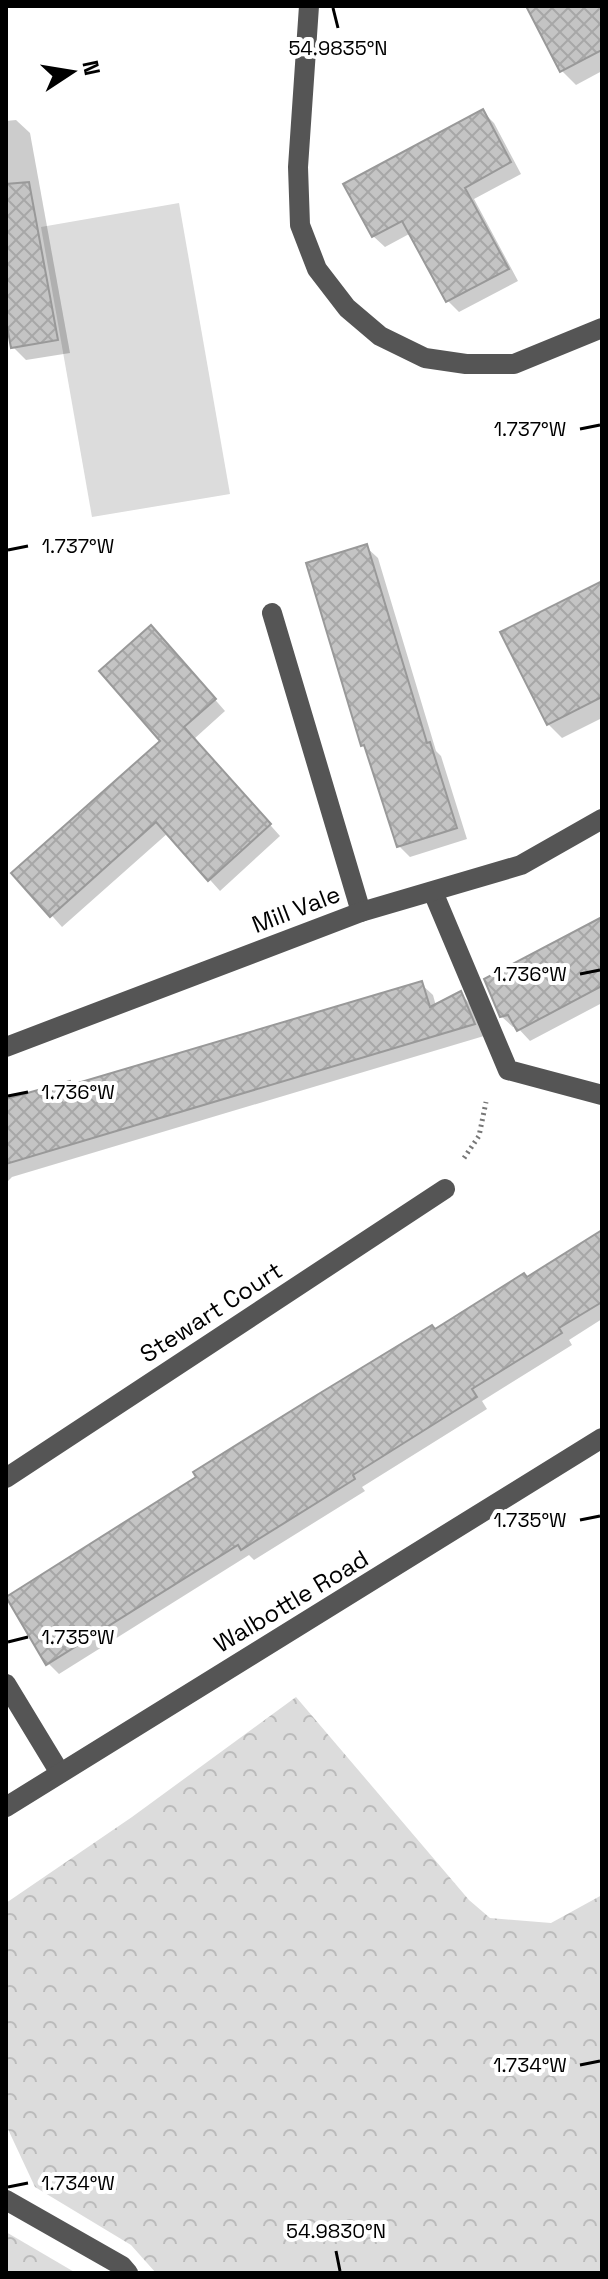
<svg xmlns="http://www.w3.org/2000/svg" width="608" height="2279" viewBox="0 0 608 2279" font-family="'Space Grotesk',sans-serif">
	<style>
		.forest { fill: url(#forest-crowns) }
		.pitch { fill: #dcdcdc }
		.shadow { fill: #0003 }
		.building { fill: url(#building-cross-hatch); stroke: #999; stroke-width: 2 }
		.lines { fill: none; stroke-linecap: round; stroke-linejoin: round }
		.path { stroke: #777; stroke-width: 5; stroke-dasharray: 2 4; stroke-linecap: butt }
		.minor { stroke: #555; stroke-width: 20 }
		.ticks { fill: none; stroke: #000; stroke-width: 3 }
		.labels { text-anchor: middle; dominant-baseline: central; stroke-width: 8; stroke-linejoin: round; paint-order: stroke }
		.street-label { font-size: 24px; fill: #000; stroke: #fff }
		.ticks-label { font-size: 20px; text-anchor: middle; fill: #000; stroke: #fff; stroke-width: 8; stroke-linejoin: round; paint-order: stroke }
	</style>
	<defs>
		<pattern id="forest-crowns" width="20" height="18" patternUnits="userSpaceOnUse" patternTransform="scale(2)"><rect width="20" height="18" fill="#dcdcdc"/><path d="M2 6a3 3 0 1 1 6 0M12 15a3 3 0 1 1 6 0" fill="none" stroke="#bbb"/></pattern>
		<pattern id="building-cross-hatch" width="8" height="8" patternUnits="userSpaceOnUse" patternTransform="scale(2)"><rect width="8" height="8" fill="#c4c4c4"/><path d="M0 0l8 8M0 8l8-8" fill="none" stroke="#a7a7a7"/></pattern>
	</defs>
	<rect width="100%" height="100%" fill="#fff"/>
	<!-- forest -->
	<g class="forest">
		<polygon points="296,1697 469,1900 490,1918 551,1923 602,1895 602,2273 156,2273 131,2245 35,2187 6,2125 6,1903 132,1817"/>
		<polygon points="6,2232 76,2273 6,2273"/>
	</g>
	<!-- pitch -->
	<polygon class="pitch" points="179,203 230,494 92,517 41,227"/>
	<!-- shadow -->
	<g class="shadow">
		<polygon points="543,6 602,6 602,71 576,85 562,71"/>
		<polygon points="483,112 494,123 521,174 474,199 518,281 459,312 448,301 411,233 385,247 373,236"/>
		<polygon points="16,120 30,133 70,353 26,360 13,347 6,308 6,121"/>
		<polygon points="366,547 378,558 436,751 441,756 467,839 410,857 399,846 368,750 363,745 309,565"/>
		<polygon points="602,585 602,718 562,738 548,724"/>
		<polygon points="162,639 225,711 194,739 280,836 220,891 168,833 62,927 14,873 163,741"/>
		<polygon points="602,921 602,1003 530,1041 516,1026 513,1027 501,1016"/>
		<polygon points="421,984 433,995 436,1006 460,993 471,1005 484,1036 12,1177 6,1183 6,1101 69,1083 73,1086"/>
		<polygon points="602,1232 602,1319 569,1340 572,1345 482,1401 487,1409 362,1487 365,1491 254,1560 249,1555 59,1674 48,1663 435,1331 528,1279"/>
	</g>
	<!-- building -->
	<g class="building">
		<polygon points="526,6 602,6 602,50 560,72"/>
		<polygon points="483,109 511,162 465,188 509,269 446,302 402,221 372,237 343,184"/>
		<polygon points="29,182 58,340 11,348 6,320 6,184"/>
		<polygon points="367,544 427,743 430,742 457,828 397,847 364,745 361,746 306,563"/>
		<polygon points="602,581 602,697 547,725 500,632"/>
		<polygon points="151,625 216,699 184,727 271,824 208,881 156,822 50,917 11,873 160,741 99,671"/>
		<polygon points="602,917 602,986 517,1031 508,1015 500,1017 484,979"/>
		<polygon points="422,981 430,1007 461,991 475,1024 6,1164 6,1099 70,1081 71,1085"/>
		<polygon points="602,1230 602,1302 559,1328 562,1333 472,1389 477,1397 353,1475 355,1479 241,1550 238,1545 46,1665 6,1597 196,1477 193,1472 307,1401 432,1325 435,1329 524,1273 527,1277"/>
	</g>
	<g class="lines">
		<!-- path -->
		<polyline class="path" points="464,1158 479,1136 486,1102"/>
		<!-- minor -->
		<g class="minor">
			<polyline points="309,6 298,167 300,225 317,269 347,308 380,336 425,358 466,364 514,364 602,328"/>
			<polyline points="272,613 361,912"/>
			<polyline points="433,892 508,1070 602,1095"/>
			<polyline points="6,1047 361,912 521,865 602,819"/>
			<polyline points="6,1478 445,1189"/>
			<polyline points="6,1684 60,1773"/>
			<polyline points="6,1807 602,1438"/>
			<polyline points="6,2200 122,2266 128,2273"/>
		</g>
	</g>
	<!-- ticks -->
	<path class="ticks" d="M333,8L338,28M580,429L600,425M8,550L28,546M580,974L600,970M8,1096L28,1092M580,1520L600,1516M8,1642L28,1637M580,2065L600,2061M8,2187L28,2183M336,2251L340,2271"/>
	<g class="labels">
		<!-- street labels -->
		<g class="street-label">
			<text transform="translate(296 909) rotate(-21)">Mill Vale</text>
			<text transform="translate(211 1312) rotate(-33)">Stewart Court</text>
			<text transform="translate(291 1601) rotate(-31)">Walbottle Road</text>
		</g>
	</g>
	<g class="ticks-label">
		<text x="338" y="55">54.9835°N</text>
		<text x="530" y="436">1.737°W</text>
		<text x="78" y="553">1.737°W</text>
		<text x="530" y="981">1.736°W</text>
		<text x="78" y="1099">1.736°W</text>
		<text x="530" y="1527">1.735°W</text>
		<text x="78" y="1644">1.735°W</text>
		<text x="530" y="2072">1.734°W</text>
		<text x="78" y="2190">1.734°W</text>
		<text x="336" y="2238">54.9830°N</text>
	</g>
	<!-- border -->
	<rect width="608" height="2279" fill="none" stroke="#000000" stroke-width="16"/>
	<!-- north arrow -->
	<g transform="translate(72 72) rotate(78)" stroke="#ffffff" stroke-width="6" paint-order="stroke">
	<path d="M0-6L14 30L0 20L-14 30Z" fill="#000000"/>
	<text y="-12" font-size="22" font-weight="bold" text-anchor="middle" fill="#000000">N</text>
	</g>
</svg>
